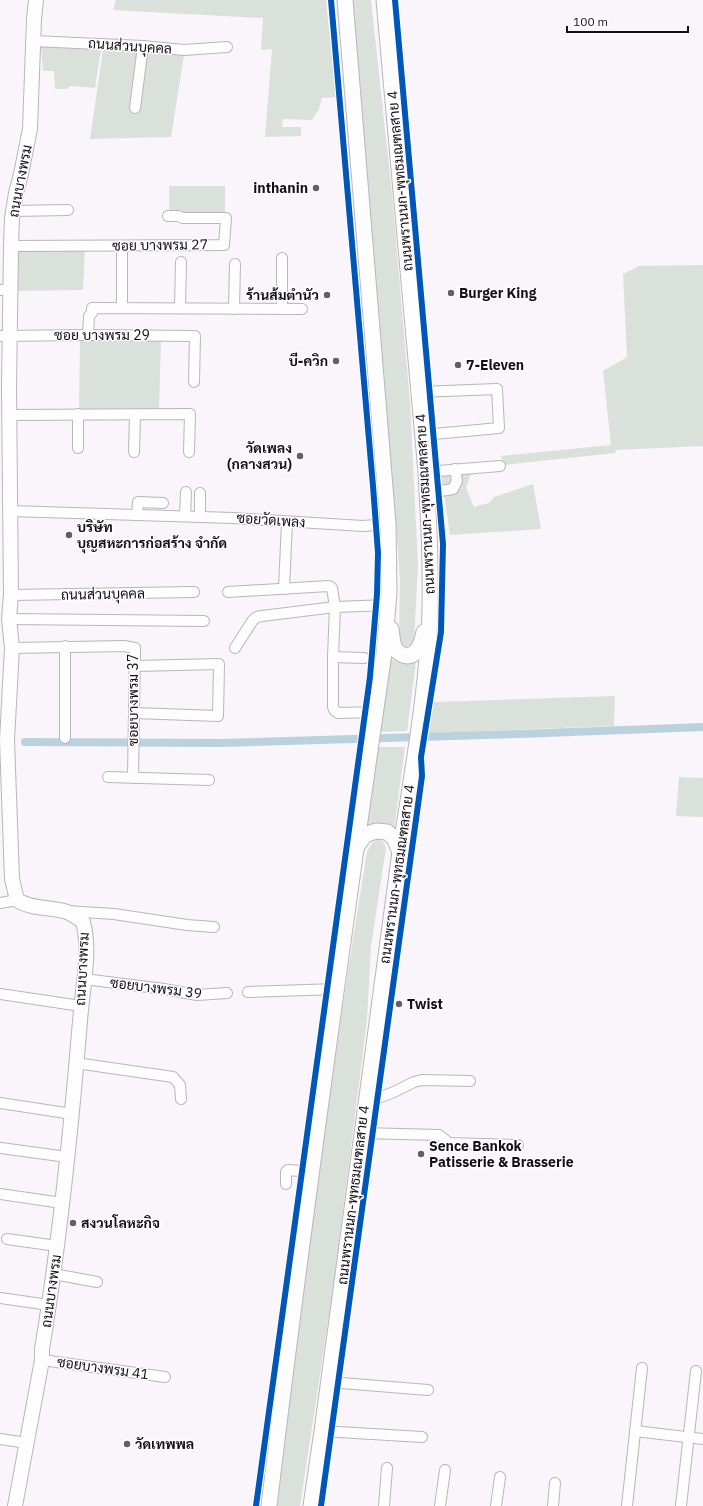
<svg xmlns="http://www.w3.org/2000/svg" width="703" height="1506" viewBox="0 0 703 1506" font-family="'IBM Plex Sans',Sarabun,sans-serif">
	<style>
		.green { fill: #dae1db }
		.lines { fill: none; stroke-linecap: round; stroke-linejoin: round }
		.canal { stroke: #bad2de; stroke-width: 8 }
		.street-casing { stroke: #bbb4bc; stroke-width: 12 }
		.secondary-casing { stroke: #bbb4bc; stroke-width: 16 }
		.primary-casing { stroke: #bbb4bc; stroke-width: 17 }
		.street { stroke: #fefdfe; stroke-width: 10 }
		.secondary { stroke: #fefdfe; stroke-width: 14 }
		.primary { stroke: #fefdfe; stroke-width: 15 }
		.cycleway-casing { stroke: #fff; stroke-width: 8 }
		.cycleway { stroke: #0057b8; stroke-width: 6 }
		.poi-dot { fill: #655e67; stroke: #fff; stroke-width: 1.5 }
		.labels { text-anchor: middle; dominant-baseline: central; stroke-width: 3; stroke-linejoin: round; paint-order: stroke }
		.street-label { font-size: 14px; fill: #150d18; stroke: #fff }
		.poi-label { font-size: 14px; font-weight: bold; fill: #150d18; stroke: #fff; text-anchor: start }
	</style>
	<rect width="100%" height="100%" fill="#faf4fb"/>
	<!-- green -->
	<g class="green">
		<polygon points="116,0 326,0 336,97 322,98 319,109 312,120 283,119 282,127 301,127 301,136 265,137 272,49 261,50 263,18 113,10"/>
		<polygon points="353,0 371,0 392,194 410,403 418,565 414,642 411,647 405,648 401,646 399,638 400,581 395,511 379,365 365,193"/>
		<polygon points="41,47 101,49 95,88 70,86 67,89 55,89 54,71 43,71"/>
		<polygon points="103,50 138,52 129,111 138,113 148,51 184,55 171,137 90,139"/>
		<polygon points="169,186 225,186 225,214 169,213"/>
		<polygon points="85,248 83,290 15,291 16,249"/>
		<polygon points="703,265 703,446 616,450 615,453 503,465 501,456 611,445 603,371 627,357 623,274 639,266"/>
		<polygon points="80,340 161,340 159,409 79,410"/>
		<polygon points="472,471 466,488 474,507 489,503 494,497 533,484 541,529 450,535 441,473"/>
		<path d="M391,659C400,664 406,665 416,662L407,731L379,732Z"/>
		<polygon points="615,696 614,726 429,733 434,702"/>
		<polygon points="377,747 405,747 394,830 366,828"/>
		<polygon points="679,777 703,778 703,817 676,816"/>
		<path d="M378,839L383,841L386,848L371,946L367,1020L333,1289L300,1506H274C303,1288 331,1069 367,852L372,843Z"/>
	</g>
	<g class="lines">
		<!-- canal -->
		<polyline class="canal" points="25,742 221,743 519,734 703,727"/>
		<defs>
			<g id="street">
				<polyline points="33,41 143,46 184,50 227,47"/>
				<polyline points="135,108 143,46"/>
				<polyline points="13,211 68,210"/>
				<polyline points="11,246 224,245 226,218 183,218 178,216 168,216"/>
				<polyline points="282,258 282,309"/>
				<polyline points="0,290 9,289"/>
				<polyline points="180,307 181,262"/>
				<polyline points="122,308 122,252"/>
				<polyline points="234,309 235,264"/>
				<polyline points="88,335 89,316 92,313 92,308 302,309"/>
				<polyline points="0,336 88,335 195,336 194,382"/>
				<polyline points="419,392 497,389 499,428 423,435"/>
				<polyline points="78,414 78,448"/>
				<polyline points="9,415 190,414 189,452"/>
				<polyline points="134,452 135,415"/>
				<polyline points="426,472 500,466"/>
				<polyline points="200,493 200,517"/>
				<polyline points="427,493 453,489 457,481 455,469"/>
				<polyline points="10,511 233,518 363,526 388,524"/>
				<polyline points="137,515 138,502 163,503"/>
				<polyline points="185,516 186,492"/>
				<polyline points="284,589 287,522"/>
				<polyline points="228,592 329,586 332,588 335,607 333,657 333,707 335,711 338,713 376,712"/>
				<polyline points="11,595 194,592"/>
				<polyline points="9,619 204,621"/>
				<polyline points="65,646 65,738"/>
				<polyline points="12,648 124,646 135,648 133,778"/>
				<polyline points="235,648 253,620 257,617 262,616 335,607 388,605"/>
				<polyline points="333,657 364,658"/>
				<polyline points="134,713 218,716 219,664 135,666"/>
				<polyline points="108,777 209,780"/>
				<polyline points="0,903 17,900"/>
				<polyline points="67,911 114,914 187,925 214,927"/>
				<polyline points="84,979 164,989 197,995 227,993"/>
				<polyline points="248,992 337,989"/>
				<polyline points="0,994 81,1006"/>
				<polyline points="76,1063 173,1077 180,1085 181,1099"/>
				<polyline points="0,1103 72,1114"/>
				<polyline points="365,1103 394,1092 414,1082 422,1080 470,1081"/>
				<polyline points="362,1133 439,1135 449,1143 518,1145"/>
				<polyline points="1,1148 67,1157"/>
				<polyline points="286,1184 286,1172 288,1170 312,1172"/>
				<polyline points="0,1194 62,1203"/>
				<polyline points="7,1239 57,1246"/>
				<polyline points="54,1274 97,1282"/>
				<polyline points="0,1298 49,1305"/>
				<polyline points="42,1360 165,1377"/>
				<polyline points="329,1382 428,1390"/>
				<polyline points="322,1431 422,1437"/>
				<polyline points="635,1431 703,1439"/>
				<polyline points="0,1439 27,1443"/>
				<polyline points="384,1506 387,1468"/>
				<polyline points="440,1506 445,1470"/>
				<polyline points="496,1506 500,1477"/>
				<polyline points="553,1506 555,1483"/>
				<polyline points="627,1506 642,1368"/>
				<polyline points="681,1506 696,1371"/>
			</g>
			<path id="secondary" d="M15,1506L42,1360V1349C60,1240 71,1131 80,1021C82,991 91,951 83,922C78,918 71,913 64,911C49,907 31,909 17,900L12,879L7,740L12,648L9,619L11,595L9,388L11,246L12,218L16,193L21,174L30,129L34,19L36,0"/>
			<g id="primary">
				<path d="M391,629C392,635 392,641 394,646C395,650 398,653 403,655C417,660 422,642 424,632"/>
				<polyline points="357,846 365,835 376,831 387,832 394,838 400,852"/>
				<path d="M269,1506C303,1221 343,937 384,653L389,593L388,524L345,0"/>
				<path d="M311,1506L322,1431L400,852C411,780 424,708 429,635C432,581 429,526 426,472L384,0"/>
			</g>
		</defs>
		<!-- street casing -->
		<use href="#street" class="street-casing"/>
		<!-- secondary casing -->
		<use href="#secondary" class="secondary-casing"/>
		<!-- primary casing -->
		<use href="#primary" class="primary-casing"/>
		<!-- street -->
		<use href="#street" class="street"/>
		<!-- secondary -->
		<use href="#secondary" class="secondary"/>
		<!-- primary -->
		<use href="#primary" class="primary"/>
		<defs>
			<g id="cycleway">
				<polyline points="256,1506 370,677 377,594 378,553 373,486 331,0"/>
				<polyline points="321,1506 422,776 421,757 441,632 443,544 395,0"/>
			</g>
		</defs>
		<!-- cycleway casing -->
		<use href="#cycleway" class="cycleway-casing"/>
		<!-- cycleway -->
		<use href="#cycleway" class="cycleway"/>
	</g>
	<!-- markers -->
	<g class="poi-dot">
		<circle cx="316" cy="188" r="4"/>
		<circle cx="451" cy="293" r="4"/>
		<circle cx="327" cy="295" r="4"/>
		<circle cx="336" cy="361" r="4"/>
		<circle cx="458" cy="365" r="4"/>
		<circle cx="300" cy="456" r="4"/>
		<circle cx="69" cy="535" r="4"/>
		<circle cx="399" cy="1004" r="4"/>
		<circle cx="421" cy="1154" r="4"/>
		<circle cx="73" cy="1223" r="4"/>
		<circle cx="127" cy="1444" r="4"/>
	</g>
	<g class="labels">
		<!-- street labels -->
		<g class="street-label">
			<text transform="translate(130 46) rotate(4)">ถนนส่วนบุคคล</text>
			<text transform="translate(20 181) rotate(-79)">ถนนบางพรม</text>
			<text transform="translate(400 181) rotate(-95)">ถนนพรานนก-พุทธมณฑลสาย 4</text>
			<text transform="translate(160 245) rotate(-1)">ซอย บางพรม 27</text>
			<text x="102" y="335">ซอย บางพรม 29</text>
			<text transform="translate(425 504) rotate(-93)">ถนนพรานนก-พุทธมณฑลสาย 4</text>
			<text transform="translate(271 520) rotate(4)">ซอยวัดเพลง</text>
			<text transform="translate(103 594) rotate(-1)">ถนนส่วนบุคคล</text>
			<text transform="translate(133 700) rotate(-90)">ซอยบางพรม 37</text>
			<text transform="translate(397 874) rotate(-82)">ถนนพรานนก-พุทธมณฑลสาย 4</text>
			<text transform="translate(82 969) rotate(-87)">ถนนบางพรม</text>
			<text transform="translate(156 988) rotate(7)">ซอยบางพรม 39</text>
			<text transform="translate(353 1195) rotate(-83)">ถนนพรานนก-พุทธมณฑลสาย 4</text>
			<text transform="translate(51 1291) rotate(-82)">ถนนบางพรม</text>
			<text transform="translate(103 1368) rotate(8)">ซอยบางพรม 41</text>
		</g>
		<!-- poi labels -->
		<g class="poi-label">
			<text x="308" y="188" text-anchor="end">inthanin</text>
			<text x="459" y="293">Burger King</text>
			<text x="319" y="295" text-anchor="end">ร้านส้มตำนัว</text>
			<text x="328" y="361" text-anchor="end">บี-ควิก</text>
			<text x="466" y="365">7-Eleven</text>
			<text x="292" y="448" text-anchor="end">วัดเพลง<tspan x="292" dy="16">(กลางสวน)</tspan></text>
			<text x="77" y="527">บริษัท<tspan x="77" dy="16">บุญสหะการก่อสร้าง จำกัด</tspan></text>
			<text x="407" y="1004">Twist</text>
			<text x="429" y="1146">Sence Bankok<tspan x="429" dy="16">Patisserie &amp; Brasserie</tspan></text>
			<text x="81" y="1223">สงวนโลหะกิจ</text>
			<text x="135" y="1444">วัดเทพพล</text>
		</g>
	</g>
	<!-- scale -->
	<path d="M567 26v6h121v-6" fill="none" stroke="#150d18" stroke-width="2"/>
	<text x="573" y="26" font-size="12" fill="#150d18" stroke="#ffffff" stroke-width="3" paint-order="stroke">100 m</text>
</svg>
